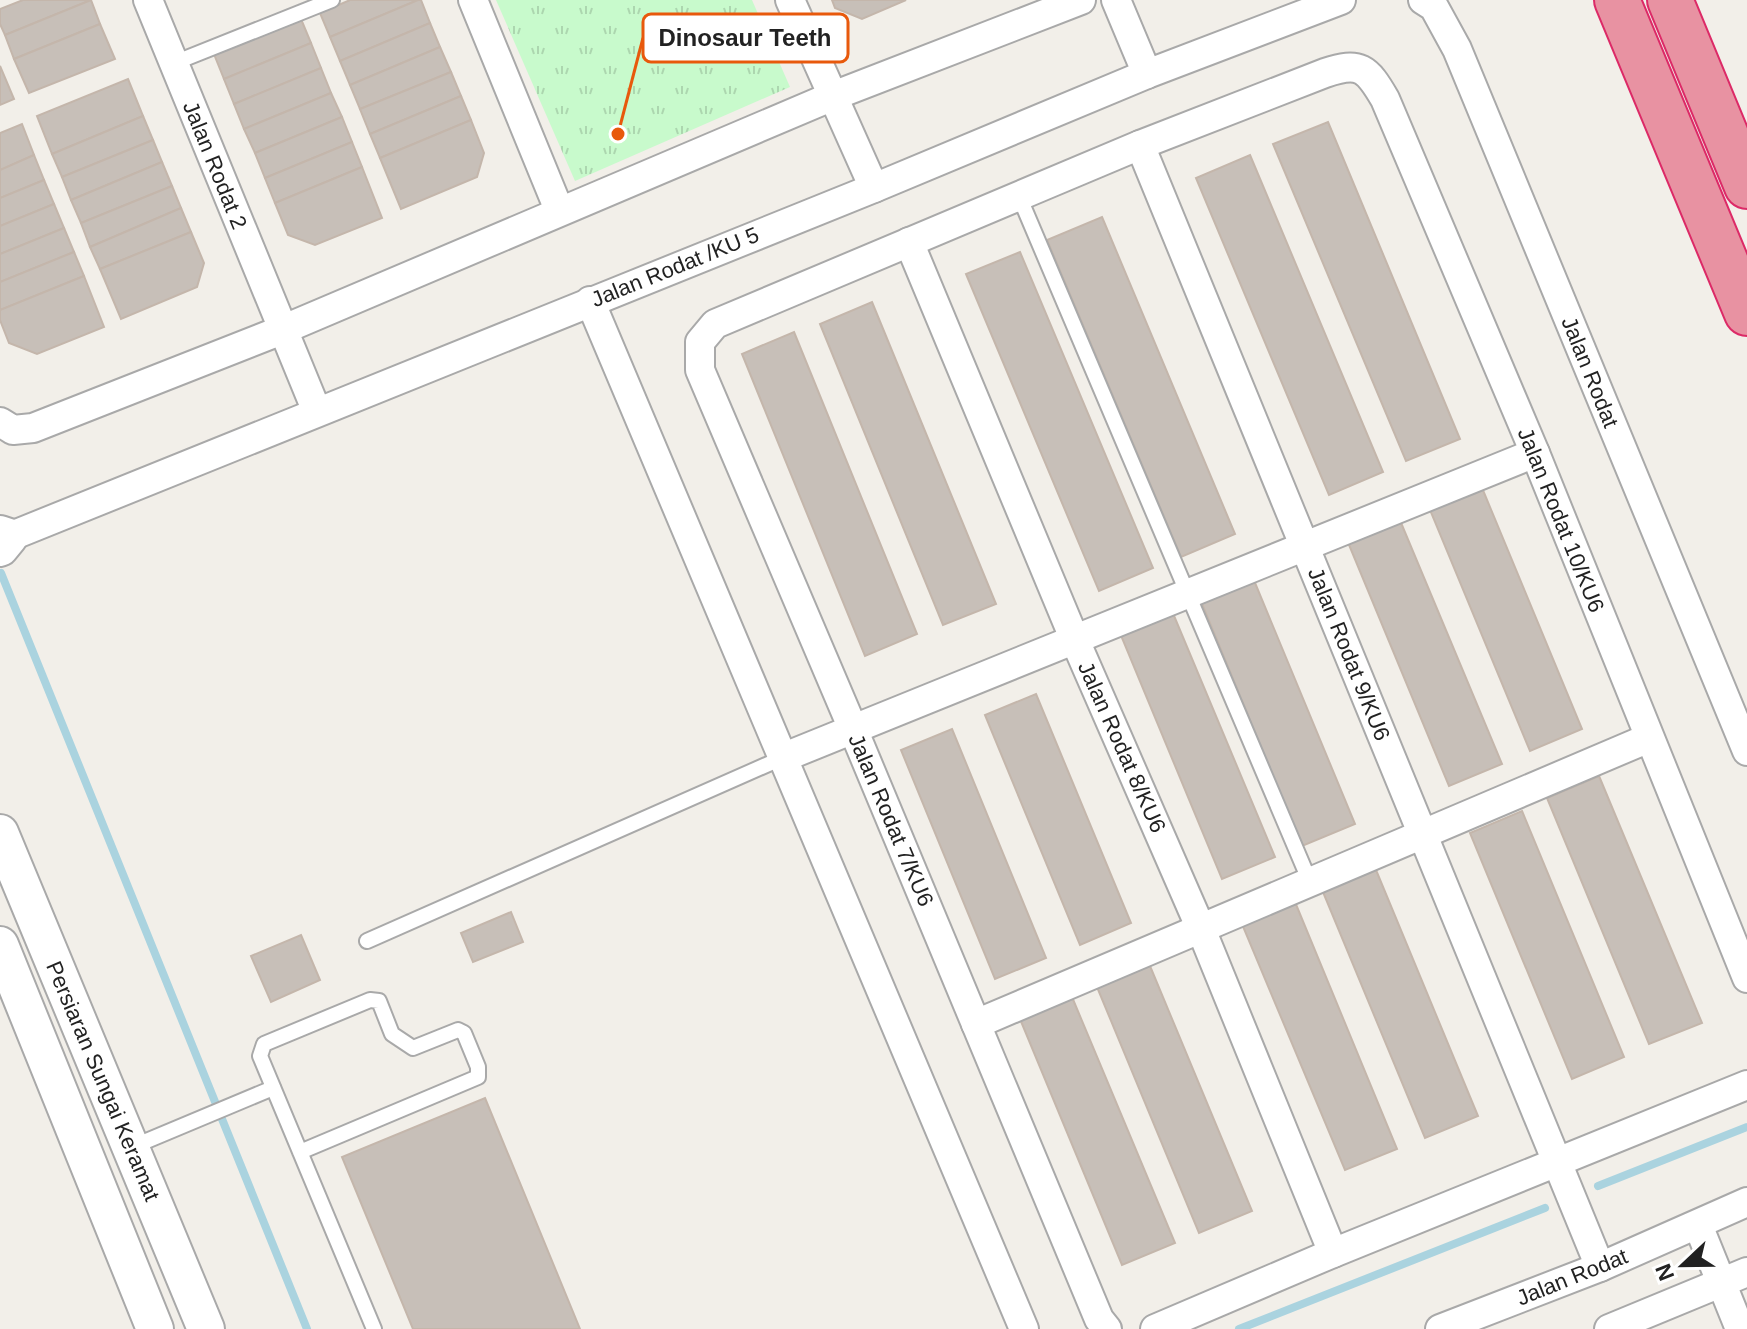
<svg xmlns="http://www.w3.org/2000/svg" width="1747" height="1329" viewBox="0 0 1747 1329" font-family="Helvetica,sans-serif">
	<style>
		.park { fill: url(#park-tufts) }
		.lines { fill: none; stroke-linecap: round; stroke-linejoin: round }
		.stream { stroke: #aad3df; stroke-width: 8 }
		.building { fill: #c7bfb8; stroke: #c4b6ab; stroke-width: 2 }
		.service-casing { stroke: #a9a9a9; stroke-width: 18 }
		.minor-casing { stroke: #a9a9a9; stroke-width: 32 }
		.tertiary-casing { stroke: #a9a9a9; stroke-width: 40 }
		.motorway-casing { stroke: #dc2a67; stroke-width: 48 }
		.service { stroke: #fff; stroke-width: 14 }
		.minor { stroke: #fff; stroke-width: 28 }
		.tertiary { stroke: #fff; stroke-width: 36 }
		.motorway { stroke: #e892a2; stroke-width: 44 }
		.labels { text-anchor: middle; dominant-baseline: central; stroke-width: 6; stroke-linejoin: round; paint-order: stroke }
		.street-label { font-size: 22px; fill: #222; stroke: #fff }
		.leader { fill: none; stroke: #e8590c; stroke-width: 3 }
		.callout-dot { fill: #e8590c; stroke: #fff; stroke-width: 3 }
		.callout { fill: #fff; stroke: #e8590c; stroke-width: 3 }
		.callout-label { font-size: 24px; text-anchor: middle; font-weight: bold; fill: #222 }
	</style>
	<defs>
		<pattern id="park-tufts" width="24" height="20" patternUnits="userSpaceOnUse" patternTransform="scale(2)"><rect width="24" height="20" fill="#c8facc"/><path d="M3 7l-1-3M5 7V3M7 7l1-3M15 17l-1-3M17 17v-4M19 17l1-3" fill="none" stroke="#acd6af"/></pattern>
	</defs>
	<rect width="100%" height="100%" fill="#f2efe9"/>
	<!-- park -->
	<polygon class="park" points="496,0 752,0 790,87 575,181"/>
	<g class="lines">
		<!-- stream -->
		<g class="stream">
			<polyline points="1,573 307,1329"/>
			<polyline points="1598,1186 1747,1127"/>
			<polyline points="1239,1329 1545,1208"/>
		</g>
	</g>
	<!-- building -->
	<g class="building">
		<polygon points="23,0 91,0 5,35 0,24 0,9"/>
		<polygon points="91,0 100,24 14,59 5,35"/>
		<polygon points="350,0 418,0 330,37 320,13"/>
		<polygon points="418,0 421,0 430,23 340,61 330,37"/>
		<polygon points="832,0 906,0 862,19 835,8"/>
		<polygon points="301,19 311,43 224,79 214,54"/>
		<polygon points="430,23 440,47 350,85 340,61"/>
		<polygon points="100,24 115,59 29,93 14,59"/>
		<polygon points="311,43 321,68 234,104 224,79"/>
		<polygon points="440,47 451,72 360,109 350,85"/>
		<polygon points="0,66 14,99 0,105"/>
		<polygon points="321,68 331,93 244,129 234,104"/>
		<polygon points="451,72 461,96 370,134 360,109"/>
		<polygon points="128,79 143,116 52,154 37,116"/>
		<polygon points="331,93 342,117 255,153 244,129"/>
		<polygon points="461,96 471,120 380,158 370,134"/>
		<polygon points="143,116 153,140 62,177 52,154"/>
		<polygon points="342,117 352,142 265,178 255,153"/>
		<polygon points="471,120 484,153 477,177 401,209 380,158"/>
		<polygon points="1328,122 1460,439 1406,461 1273,144"/>
		<polygon points="22,124 34,155 0,170 0,133"/>
		<polygon points="153,140 162,162 71,200 62,177"/>
		<polygon points="352,142 362,167 275,203 265,178"/>
		<polygon points="34,155 44,180 0,198 0,170"/>
		<polygon points="1250,155 1383,472 1329,495 1196,178"/>
		<polygon points="162,162 172,186 81,223 71,200"/>
		<polygon points="362,167 382,218 315,245 288,235 275,203"/>
		<polygon points="44,180 54,204 0,226 0,198"/>
		<polygon points="172,186 181,208 90,247 81,223"/>
		<polygon points="54,204 64,228 0,254 0,226"/>
		<polygon points="181,208 191,232 100,269 90,247"/>
		<polygon points="1102,217 1235,534 1181,557 1047,240"/>
		<polygon points="64,228 74,252 0,282 0,254"/>
		<polygon points="191,232 204,263 197,287 121,319 100,269"/>
		<polygon points="74,252 84,276 0,310 0,282"/>
		<polygon points="1020,252 1153,568 1099,591 966,274"/>
		<polygon points="84,276 104,327 37,354 9,343 0,320 0,310"/>
		<polygon points="872,302 996,604 943,625 820,324"/>
		<polygon points="794,332 917,634 865,656 742,354"/>
		<polygon points="1480,483 1582,729 1530,751 1428,505"/>
		<polygon points="1399,518 1502,764 1449,786 1347,540"/>
		<polygon points="1253,578 1355,824 1302,846 1200,599"/>
		<polygon points="1172,611 1275,857 1222,879 1120,633"/>
		<polygon points="1036,694 1131,923 1080,945 985,715"/>
		<polygon points="952,729 1046,958 995,979 901,750"/>
		<polygon points="1599,776 1702,1023 1649,1044 1547,798"/>
		<polygon points="1522,811 1624,1057 1572,1079 1470,833"/>
		<polygon points="1376,870 1478,1116 1425,1138 1323,892"/>
		<polygon points="1295,902 1397,1149 1345,1170 1242,924"/>
		<polygon points="511,912 523,942 473,962 461,933"/>
		<polygon points="301,935 320,980 271,1002 251,956"/>
		<polygon points="1150,966 1252,1211 1199,1233 1097,987"/>
		<polygon points="1072,997 1175,1243 1122,1265 1020,1019"/>
		<polygon points="485,1098 580,1329 413,1329 342,1157"/>
	</g>
	<g class="lines">
		<defs>
			<g id="service">
				<polyline points="174,63 332,0"/>
				<polyline points="1019,196 1310,882"/>
				<polyline points="367,941 782,758"/>
				<polyline points="132,1147 273,1088"/>
				<polyline points="300,1152 478,1077 478,1067 464,1033 458,1030 413,1048 392,1034 379,1001 370,1000 264,1044 260,1056 374,1329"/>
			</g>
			<g id="minor">
				<polyline points="148,0 317,412"/>
				<polyline points="473,0 559,210"/>
				<polyline points="790,0 874,188"/>
				<polyline points="1116,0 1147,74"/>
				<polyline points="1423,0 1434,7 1457,49 1747,751"/>
				<polyline points="1140,145 1600,1267"/>
				<polyline points="909,242 1074,638 1201,929 1333,1253"/>
				<polyline points="590,301 1024,1329"/>
				<polyline points="0,422 13,430 33,428 282,330 833,96 1081,0"/>
				<polyline points="9,537 874,188 1147,74 1341,0"/>
				<polyline points="782,758 1535,453"/>
				<polyline points="976,1024 1649,738"/>
				<polyline points="1698,1225 1740,1329"/>
				<path d="M1107,1329L1099,1319L853,729L700,370V342L715,324L1140,145L1325,73C1360,61 1367,68 1385,99L1535,453L1747,978"/>
				<polyline points="1155,1329 1333,1253 1747,1085"/>
				<polyline points="1440,1329 1600,1267 1747,1202"/>
				<polyline points="1609,1329 1747,1272"/>
			</g>
			<g id="tertiary">
				<polyline points="0,534 9,537 0,548"/>
				<polyline points="0,833 206,1329"/>
				<polyline points="0,945 155,1329"/>
			</g>
			<g id="motorway">
				<polyline points="1617,0 1747,313"/>
				<polyline points="1670,0 1747,186"/>
			</g>
		</defs>
		<!-- service casing -->
		<use href="#service" class="service-casing"/>
		<!-- minor casing -->
		<use href="#minor" class="minor-casing"/>
		<!-- tertiary casing -->
		<use href="#tertiary" class="tertiary-casing"/>
		<!-- motorway casing -->
		<use href="#motorway" class="motorway-casing"/>
		<!-- service -->
		<use href="#service" class="service"/>
		<!-- minor -->
		<use href="#minor" class="minor"/>
		<!-- tertiary -->
		<use href="#tertiary" class="tertiary"/>
		<!-- motorway -->
		<use href="#motorway" class="motorway"/>
	</g>
	<g class="labels">
		<!-- street labels -->
		<g class="street-label">
			<text transform="translate(215 165) rotate(68)">Jalan Rodat 2</text>
			<text transform="translate(675 267) rotate(-22)">Jalan Rodat /KU 5</text>
			<text transform="translate(1590 372) rotate(68)">Jalan Rodat</text>
			<text transform="translate(1561 520) rotate(68)">Jalan Rodat 10/KU6</text>
			<text transform="translate(1349 654) rotate(68)">Jalan Rodat 9/KU6</text>
			<text transform="translate(1122 747) rotate(66)">Jalan Rodat 8/KU6</text>
			<text transform="translate(891 820) rotate(67)">Jalan Rodat 7/KU6</text>
			<text transform="translate(103 1081) rotate(67)">Persiaran Sungai Keramat</text>
			<text transform="translate(1572 1277) rotate(-22)">Jalan Rodat</text>
		</g>
	</g>
	<!-- callouts -->
	<path class="leader" d="M618 134L643 38"/>
	<circle class="callout-dot" cx="618" cy="134" r="8"/>
	<rect class="callout" x="643" y="14" width="205" height="48" rx="8"/>
	<g class="callout-label">
		<text x="745" y="46">Dinosaur Teeth</text>
	</g>
	<!-- north arrow -->
	<g transform="translate(1683 1265) rotate(248)" stroke="#ffffff" stroke-width="6" paint-order="stroke">
	<path d="M0-6L14 30L0 20L-14 30Z" fill="#222222"/>
	<text y="-12" font-size="22" font-weight="bold" text-anchor="middle" fill="#222222">N</text>
	</g>
</svg>
